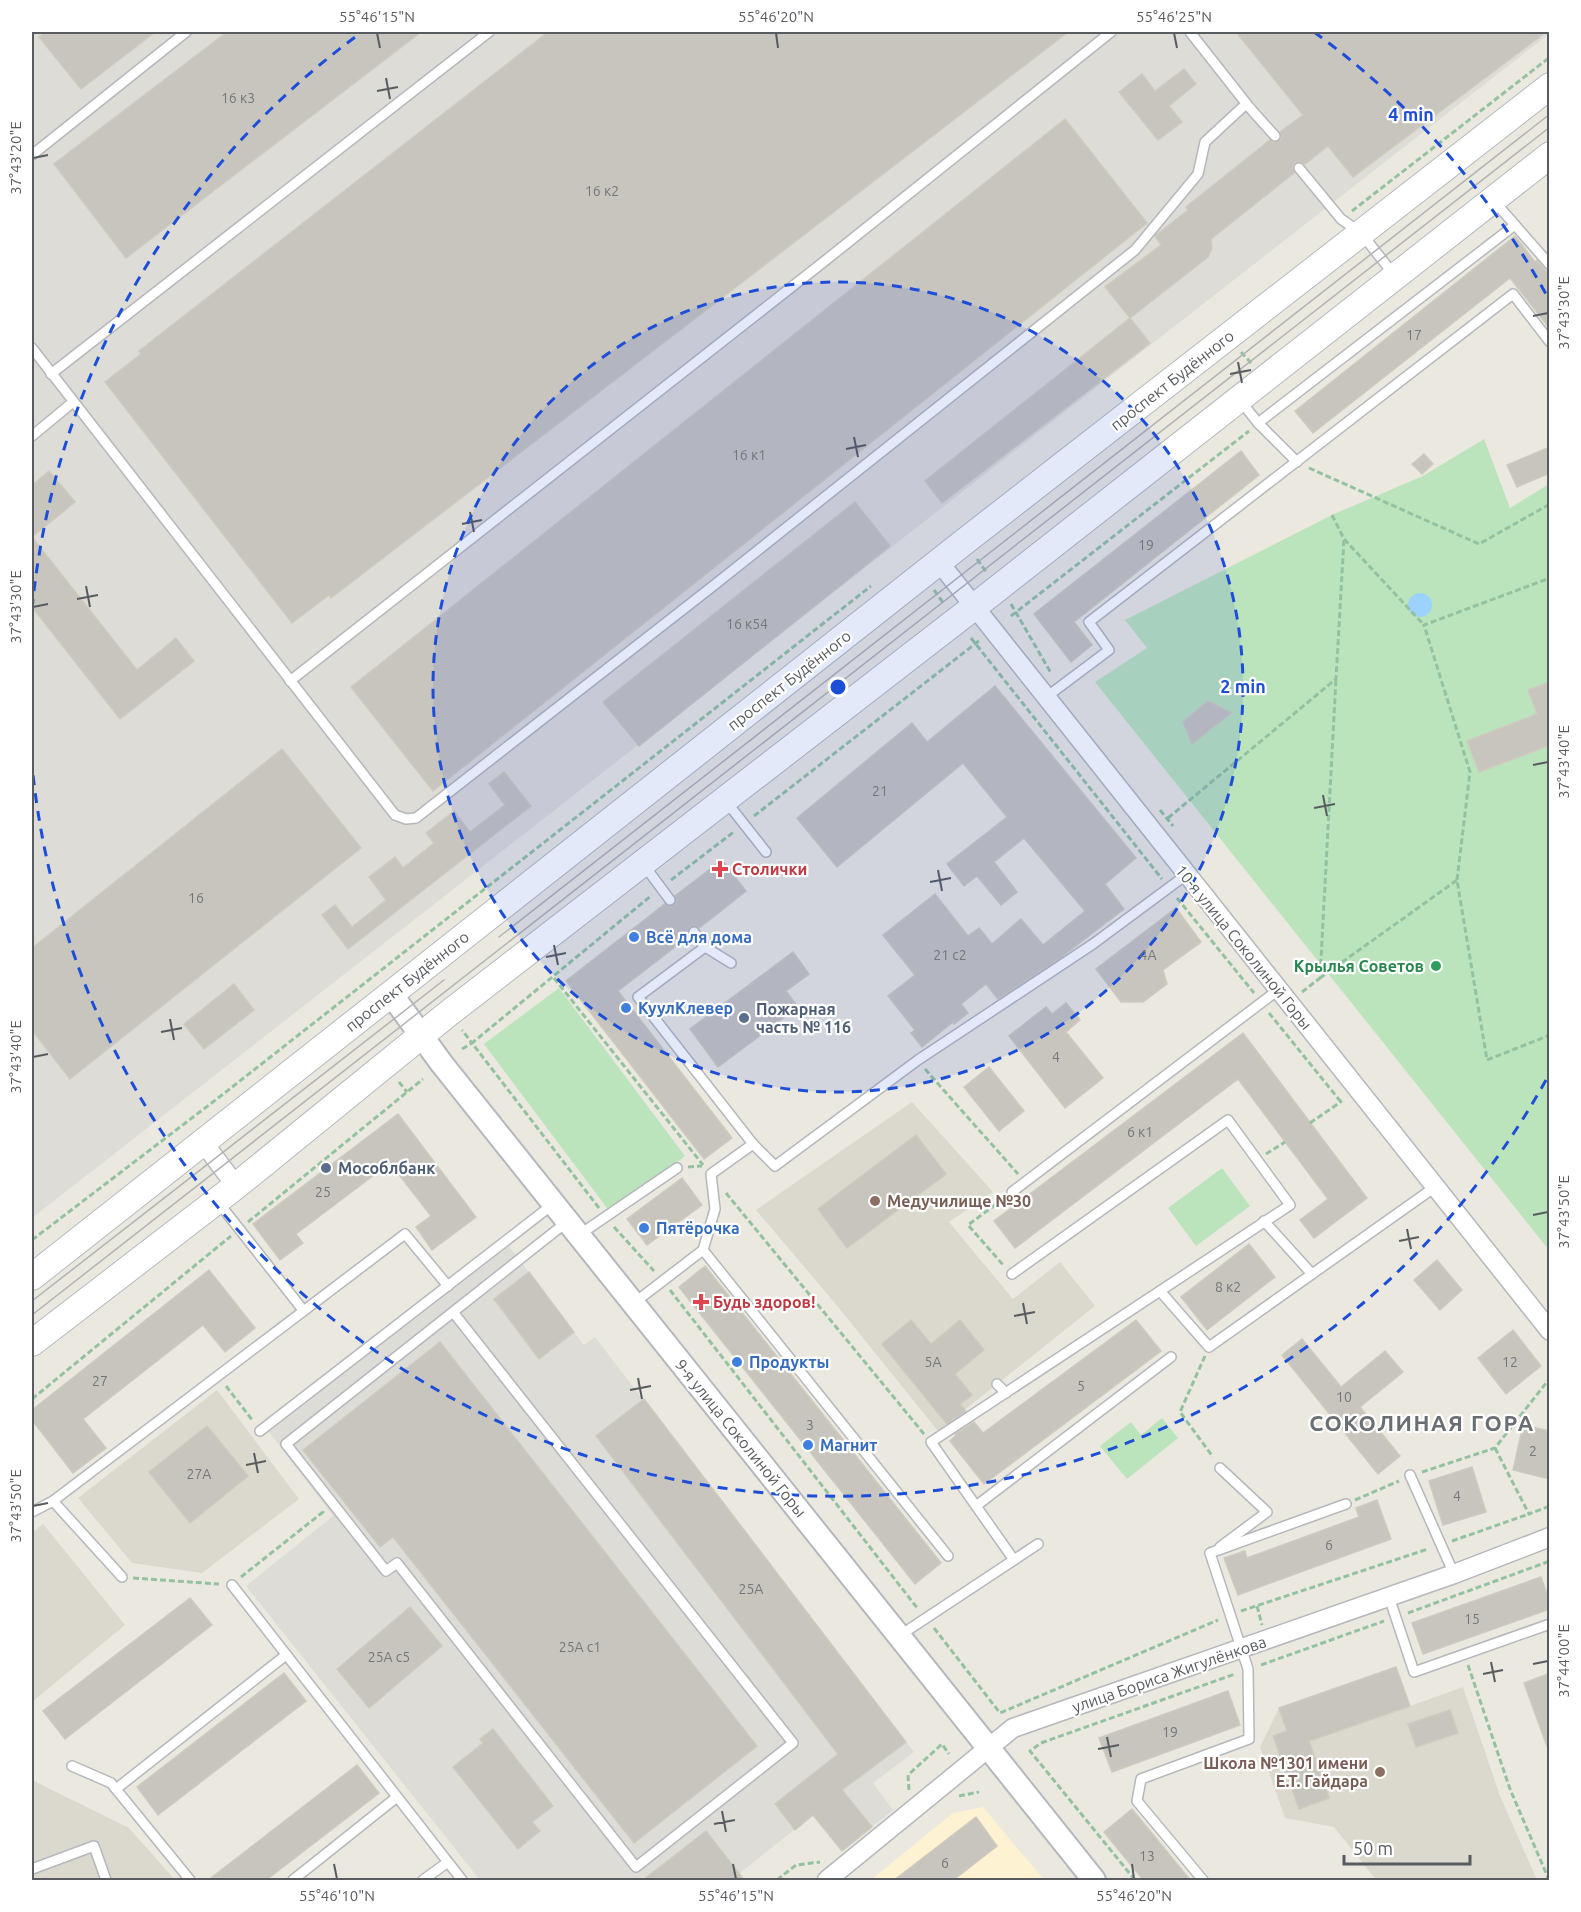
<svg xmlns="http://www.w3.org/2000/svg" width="1581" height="1912" viewBox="0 0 1581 1912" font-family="Ubuntu,sans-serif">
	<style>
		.commercial { fill: #fdf3d3 }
		.industrial { fill: #dedcd7 }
		.education { fill: #dbd8cd }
		.green { fill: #bbe3bc }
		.water { fill: #9dd2fd }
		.building { fill: #c8c5be; stroke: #cfcabe; stroke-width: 1.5 }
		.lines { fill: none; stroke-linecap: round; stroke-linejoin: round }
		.service-casing { stroke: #b5b7bc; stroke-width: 12 }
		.minor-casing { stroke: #b5b7bc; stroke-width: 21 }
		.tertiary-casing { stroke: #b5b7bc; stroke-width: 26 }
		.secondary-casing { stroke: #b5b9be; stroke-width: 28 }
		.path { stroke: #94c2a1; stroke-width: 3; stroke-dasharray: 6 3; stroke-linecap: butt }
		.service { stroke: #fff; stroke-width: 9 }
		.minor { stroke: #fff; stroke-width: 18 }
		.tertiary { stroke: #fff; stroke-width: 22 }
		.secondary { stroke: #fff; stroke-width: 26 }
		.tram { stroke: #b1b2b2; stroke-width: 1.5 }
		.ticks { fill: none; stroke: #585c60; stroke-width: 2 }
		.ring { fill: none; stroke: #1d4ed8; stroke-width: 3; stroke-dasharray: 10 8 }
		.health-dot { fill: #e0444e; stroke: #fff; stroke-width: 2 }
		.shop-dot { fill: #3f7fe0; stroke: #fff; stroke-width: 2 }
		.leisure-dot { fill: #2e9e5b; stroke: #fff; stroke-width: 2 }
		.service-dot { fill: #5c6f8a; stroke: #fff; stroke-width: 2 }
		.education-dot { fill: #8d6e63; stroke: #fff; stroke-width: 2 }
		.labels { text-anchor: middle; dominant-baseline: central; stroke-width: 4.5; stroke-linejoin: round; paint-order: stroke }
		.number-label { font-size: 14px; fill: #747678 }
		.street-label { font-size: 16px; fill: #585c60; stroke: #fff }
		.health-label { font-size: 16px; font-weight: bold; fill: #be3a42; stroke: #fff; text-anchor: start }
		.shop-label { font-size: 16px; font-weight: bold; fill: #366cbe; stroke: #fff; text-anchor: start }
		.leisure-label { font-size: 16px; font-weight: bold; fill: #27864d; stroke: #fff; text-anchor: end }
		.service-label { font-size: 16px; font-weight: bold; fill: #4e5e75; stroke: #fff; text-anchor: start }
		.education-label { font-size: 16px; font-weight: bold; fill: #785e54; stroke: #fff; text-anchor: start }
		.district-label { font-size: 22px; font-weight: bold; letter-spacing: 1.5px; fill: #696e72; stroke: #fff }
		.centre { fill: #1d4ed8; stroke: #fff; stroke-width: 3 }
		.ring-label { font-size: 18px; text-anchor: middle; font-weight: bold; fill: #1d4ed8; stroke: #fff; stroke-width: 4.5; stroke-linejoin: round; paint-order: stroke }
		.neatline { fill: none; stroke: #585c60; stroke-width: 2 }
		.ticks-label { font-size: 15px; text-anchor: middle; fill: #585c60 }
	</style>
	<rect width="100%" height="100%" fill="#ebe9df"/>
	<!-- commercial -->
	<polygon class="commercial" points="983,1807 1044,1880 871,1880 953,1813"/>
	<!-- industrial -->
	<g class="industrial">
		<polygon points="32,32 1549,32 1549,34 32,1218"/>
		<polygon points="509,1246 584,1345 595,1337 914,1752 873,1783 893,1810 842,1851 813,1815 740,1873 744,1880 480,1880 246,1586 333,1516 269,1432"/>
	</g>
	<!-- education -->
	<g class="education">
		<polygon points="912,1102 993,1192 949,1222 1013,1299 1060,1262 1095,1306 938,1431 834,1302 756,1210"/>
		<polygon points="217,1390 299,1499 202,1573 132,1563 78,1498"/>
		<polygon points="43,1524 125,1625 32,1702 32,1533"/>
		<polygon points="1396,1667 1410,1706 1463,1687 1500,1796 1537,1880 1376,1880 1334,1827 1285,1818 1260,1747 1279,1708"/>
		<polygon points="32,1780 129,1828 175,1880 32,1880"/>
	</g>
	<!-- green -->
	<g class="green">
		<polygon points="1484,439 1510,508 1549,484 1549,1250 1095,682 1147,648 1125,620 1332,515 1423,476"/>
		<polygon points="559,988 685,1156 610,1212 484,1044"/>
		<polygon points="1222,1168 1250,1206 1196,1246 1168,1208"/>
		<polygon points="1162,1418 1178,1438 1127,1479 1100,1446 1131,1422 1141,1435"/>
	</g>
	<!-- water -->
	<circle class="water" cx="1420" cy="605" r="12"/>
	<!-- building -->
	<g class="building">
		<polygon points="46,32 155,32 81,89 39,37"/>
		<polygon points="227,32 421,32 126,258 54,164"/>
		<polygon points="548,32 1068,32 331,598 329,595 292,623 105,382 141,354 139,351"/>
		<polygon points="1236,32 1546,32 1353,177 1328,146 1305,164 1301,162 1295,162 1293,166 1294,173 1211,239 1212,248 1208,257 1130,318 1105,287 1161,245 1155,236 1188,210 1186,207 1270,140 1273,143 1279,141 1282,138 1280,132 1303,115"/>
		<polygon points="1184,69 1196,84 1169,106 1182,122 1158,140 1119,92 1142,74 1155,91"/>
		<polygon points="1065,119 1147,223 433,791 351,687"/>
		<polygon points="1515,236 1535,262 1537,260 1550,276 1550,329 1510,278 1313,433 1295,411"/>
		<polygon points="1130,318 1150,343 942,503 925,481"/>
		<polygon points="1550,447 1550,473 1517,487 1507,465"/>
		<polygon points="1241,451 1259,475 1074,622 1092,645 1071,662 1034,614"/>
		<polygon points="1424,454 1433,464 1422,474 1412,464"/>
		<polygon points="49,471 75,502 32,537 137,670 176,638 194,661 120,719 32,607 32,485"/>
		<polygon points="855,502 890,546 639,746 603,702"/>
		<polygon points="1550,682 1550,745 1479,772 1467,741 1537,714 1528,690"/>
		<polygon points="995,686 1136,858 1105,884 1124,909 1056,961 998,999 986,984 961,1004 968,1013 954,1024 953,1022 922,1047 911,1033 915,1030 888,996 915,975 883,935 935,894 968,936 979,928 992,944 1021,919 1043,945 1085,911 1024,838 994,862 1017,892 1001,905 977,876 964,886 947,864 1007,817 963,763 837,867 797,818 912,723 927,742"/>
		<polygon points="1208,701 1231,713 1192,744 1183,722"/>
		<polygon points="282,749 361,848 70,1079 32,1030 32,948"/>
		<polygon points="504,772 531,806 348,949 322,915 335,905 352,927 386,900 369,877 395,857 403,868 434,843 426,833 454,811 470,832 505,805 489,784"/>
		<polygon points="722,860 746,891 699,928 694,925 690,927 687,932 689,936 618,991 732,1138 704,1159 566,981 665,904 670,907 674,905 677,900 675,896"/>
		<polygon points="1176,908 1201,942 1163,970 1167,984 1143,1002 1121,1002 1096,969"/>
		<polygon points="793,952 809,974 786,991 798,1007 718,1067 690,1029"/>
		<polygon points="234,984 254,1010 204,1049 184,1024"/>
		<polygon points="1066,1003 1080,1020 1066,1032 1103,1078 1065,1108 1009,1036 1046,1007 1052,1014"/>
		<polygon points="1243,1033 1367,1198 1314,1238 1300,1220 1328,1199 1238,1079 1015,1248 994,1221"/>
		<polygon points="989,1067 1024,1111 999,1131 964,1087"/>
		<polygon points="398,1114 476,1217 432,1250 416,1227 431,1216 390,1163 296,1234 303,1243 280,1260 253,1224"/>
		<polygon points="916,1135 946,1174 847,1248 818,1209"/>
		<polygon points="682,1178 702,1205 647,1245 627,1219"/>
		<polygon points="1249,1244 1275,1277 1207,1330 1181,1297"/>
		<polygon points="1437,1260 1462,1290 1440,1310 1414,1280"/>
		<polygon points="705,1266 941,1563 915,1584 679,1287"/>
		<polygon points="209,1270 255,1328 225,1352 203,1325 83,1419 106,1448 73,1473 32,1420 32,1410"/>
		<polygon points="529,1272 574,1332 539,1359 494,1299"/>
		<polygon points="911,1320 931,1344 960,1320 984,1350 955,1374 972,1395 960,1404 966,1411 947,1424 882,1344"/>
		<polygon points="1136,1320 1161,1351 984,1484 950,1441 956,1435 955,1434 974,1422 983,1433"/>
		<polygon points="1513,1330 1541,1366 1506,1394 1478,1358"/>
		<polygon points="1302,1339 1341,1387 1385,1351 1403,1372 1360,1407 1400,1456 1378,1474 1282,1355"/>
		<polygon points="440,1342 757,1746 634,1843 393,1537 380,1547 303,1450"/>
		<polygon points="644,1399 906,1742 842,1790 872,1827 842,1851 813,1815 795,1830 775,1804 838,1754 596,1436"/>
		<polygon points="1523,1425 1550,1431 1550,1479 1513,1470"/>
		<polygon points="207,1426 248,1476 190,1523 149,1472"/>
		<polygon points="1472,1467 1486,1512 1443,1525 1429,1481"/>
		<polygon points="1377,1500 1391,1539 1238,1595 1224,1558 1245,1551 1247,1558 1359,1517 1356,1508"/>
		<polygon points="1541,1577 1550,1602 1550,1609 1423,1654 1412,1623"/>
		<polygon points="190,1598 212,1625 65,1739 43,1711"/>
		<polygon points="410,1607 442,1646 369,1708 337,1669"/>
		<polygon points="1396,1667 1410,1706 1309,1741 1329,1798 1299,1809 1273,1736 1287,1731 1279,1708"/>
		<polygon points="284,1673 306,1701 158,1815 137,1787"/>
		<polygon points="1550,1673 1550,1748 1548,1749 1524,1683"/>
		<polygon points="1228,1691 1240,1725 1112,1772 1099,1738"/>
		<polygon points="1450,1710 1458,1733 1416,1747 1408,1724"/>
		<polygon points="493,1729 553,1806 532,1822 540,1831 518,1849 453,1767 483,1743 480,1739"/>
		<polygon points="357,1765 379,1793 265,1881 207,1881"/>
		<polygon points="1132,1809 1191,1881 1144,1881 1104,1832"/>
		<polygon points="976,1817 997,1846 952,1881 893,1881"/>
		<polygon points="706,1831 745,1881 642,1881"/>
	</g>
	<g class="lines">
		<defs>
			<g id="service">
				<polyline points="1190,32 1249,107 1275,136"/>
				<polyline points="32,155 186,32"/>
				<polyline points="1299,168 1341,219 1361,233 1395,276"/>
				<polyline points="1494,201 1550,265"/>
				<polyline points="32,348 395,815 406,819 416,818 713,586 1135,250 1198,174 1205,142 1246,104"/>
				<polyline points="51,374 489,32"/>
				<polyline points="1240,400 1258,423 1297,462"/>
				<polyline points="1258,423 1515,225"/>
				<polyline points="32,436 73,402"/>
				<polyline points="290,681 826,260 1111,32"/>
				<polyline points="1045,698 1109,650 1089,622 1513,294 1550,342"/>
				<polyline points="725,800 766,852"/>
				<polyline points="644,865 670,900"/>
				<polyline points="705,947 731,963"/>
				<polyline points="753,1144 775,1166 918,1060 1093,944 1186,875"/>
				<polyline points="1012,1192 1278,990"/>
				<polyline points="218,1202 303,1310"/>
				<polyline points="1264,1221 1312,1274"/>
				<polyline points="579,1235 677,1168"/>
				<polyline points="703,1250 948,1556"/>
				<polyline points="1012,1274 1228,1120 1290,1205 1160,1291 1209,1347 1435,1187"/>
				<polyline points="634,1303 703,1250 715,1209 711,1174 753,1144 638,997 705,947 694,932"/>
				<polyline points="453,1312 286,1444 386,1571 397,1563 636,1867 793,1743 453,1312 568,1221"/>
				<polyline points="997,1384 1006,1393"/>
				<polyline points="260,1431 552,1205"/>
				<polyline points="1410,1475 1454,1574"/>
				<polyline points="53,1501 122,1577"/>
				<polyline points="976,1506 1171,1357"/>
				<polyline points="32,1512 53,1501 405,1234 448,1286"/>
				<polyline points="1220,1547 1267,1512 1220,1468"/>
				<polyline points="1014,1560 931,1442 1160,1291"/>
				<polyline points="232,1585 462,1880"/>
				<polyline points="1389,1597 1414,1672 1550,1624"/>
				<polyline points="899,1636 1038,1544"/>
				<polyline points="72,1766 111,1783 190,1880"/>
				<polyline points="116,1789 286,1655"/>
				<polyline points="32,1869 94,1846 106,1880"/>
				<polyline points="293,1880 397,1797"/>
				<polyline points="423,1880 448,1862"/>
				<polyline points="1203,1880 1137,1801 1141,1779 1249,1739 1248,1669 1210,1553 1346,1504"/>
			</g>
			<g id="minor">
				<polyline points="939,562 1550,1331"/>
				<polyline points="203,1142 236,1186"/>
				<polyline points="827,1880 1013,1728 1454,1574 1550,1537"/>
			</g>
			<polyline id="tertiary" points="391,994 442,1064 1094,1880"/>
			<g id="secondary">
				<polyline points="32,1277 964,542 1550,86"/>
				<polyline points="32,1343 236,1186 449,1013 974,607 1550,155"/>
			</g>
		</defs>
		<!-- service casing -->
		<use href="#service" class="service-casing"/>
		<!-- minor casing -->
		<use href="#minor" class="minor-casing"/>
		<!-- tertiary casing -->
		<use href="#tertiary" class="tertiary-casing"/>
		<!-- secondary casing -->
		<use href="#secondary" class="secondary-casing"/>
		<!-- path -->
		<g class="path">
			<polyline points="1352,211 1550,57"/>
			<polyline points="1241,352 1252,364"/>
			<polyline points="1309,468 1479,544 1550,504"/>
			<polyline points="1332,515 1344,539 1424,625"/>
			<polyline points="977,559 987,573"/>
			<polyline points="934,590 944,604"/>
			<polyline points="1011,604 1051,673"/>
			<polyline points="1011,616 1249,431"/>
			<polyline points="971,638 1162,879"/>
			<polyline points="1160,810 1173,826"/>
			<polyline points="754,816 980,640"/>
			<polyline points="1168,818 1336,679 1344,539"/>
			<polyline points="671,880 735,831"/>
			<polyline points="1457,880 1470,772 1424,625 1550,578"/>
			<polyline points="1177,898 1254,993"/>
			<polyline points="554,978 703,1165"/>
			<polyline points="1320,978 1457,880 1487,1060 1550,1035"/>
			<polyline points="1302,992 1320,978 1336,679"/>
			<polyline points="1269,1013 1341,1102"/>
			<polyline points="462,1049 472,1043 462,1030"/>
			<polyline points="925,1069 1018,1174"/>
			<polyline points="399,1082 407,1092"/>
			<polyline points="1310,1123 1342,1101"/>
			<polyline points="1266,1154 1285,1142"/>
			<polyline points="688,1167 702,1166"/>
			<polyline points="726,1193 924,1434"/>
			<polyline points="1003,1199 968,1225 1004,1266"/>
			<polyline points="599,1208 472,1043 652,895"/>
			<polyline points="248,1222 423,1079"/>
			<polyline points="614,1227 654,1271"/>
			<polyline points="32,1240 222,1095 871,586"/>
			<polyline points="670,1290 918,1609"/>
			<polyline points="1205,1356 1180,1412 1213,1457"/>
			<polyline points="226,1386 253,1421"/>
			<polyline points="32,1399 231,1236"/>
			<polyline points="1495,1448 1529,1514 1550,1506"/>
			<polyline points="1422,1472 1495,1448 1550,1378"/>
			<polyline points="1355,1500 1399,1481"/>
			<polyline points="1452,1541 1529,1514"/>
			<polyline points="241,1577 323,1512 321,1510"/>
			<polyline points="133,1578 219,1584"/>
			<polyline points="1257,1606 1262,1625"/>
			<polyline points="1241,1611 1428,1549"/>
			<polyline points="1408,1613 1550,1561"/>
			<polyline points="934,1628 1000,1713 1218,1620"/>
			<polyline points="1261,1665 1384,1621"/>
			<polyline points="1468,1665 1510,1789 1549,1880"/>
			<polyline points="909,1790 908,1775 942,1744 949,1754"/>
			<polyline points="959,1796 979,1792"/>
			<polyline points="777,1880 796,1865 820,1862"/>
			<polyline points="1135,1880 1030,1751 1041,1743 1235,1674"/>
		</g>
		<!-- service -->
		<use href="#service" class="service"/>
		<!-- minor -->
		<use href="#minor" class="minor"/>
		<!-- tertiary -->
		<use href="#tertiary" class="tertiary"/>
		<!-- secondary -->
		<use href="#secondary" class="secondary"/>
		<!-- tram -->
		<g class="tram">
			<polyline points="499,937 1550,114"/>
			<polyline points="32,1301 444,980"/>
			<polyline points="32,1315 1550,127"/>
		</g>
	</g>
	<!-- ticks -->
	<path class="ticks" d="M377,33L380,48M776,33L778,48M1174,33L1177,48M386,78L390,99M377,91L398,87M33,158L48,155M1533,316L1548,313M1238,362L1242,383M1230,374L1251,370M854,437L858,457M846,449L866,445M470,512L474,532M462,524L482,520M86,586L90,607M77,599L98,595M33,607L48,604M1533,765L1548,762M1323,795L1327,816M1314,808L1335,804M938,870L942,891M930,882L951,878M554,945L558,965M546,957L566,953M170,1019L174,1040M161,1032L182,1028M33,1057L48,1054M1533,1215L1548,1212M1407,1229L1411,1249M1399,1241L1419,1237M1023,1303L1027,1324M1014,1316L1035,1312M638,1378L642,1399M630,1390L651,1386M254,1453L258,1473M246,1465L266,1461M33,1506L48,1503M1491,1662L1495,1682M1533,1664L1548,1661M1483,1674L1503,1670M1107,1737L1111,1757M1098,1749L1119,1745M722,1811L726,1832M714,1824L735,1820M334,1864L337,1879M733,1864L736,1879M1132,1864L1134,1879"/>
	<!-- distance rings -->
	<circle cx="838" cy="687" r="405" fill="#1d4ed8" fill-opacity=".12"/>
	<g class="ring">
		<circle cx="838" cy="687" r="405"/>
		<path d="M1546 1080A810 810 0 0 1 32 765M32 609A810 810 0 0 1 362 32M1314 32A810 810 0 0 1 1546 294"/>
	</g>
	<!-- markers -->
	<g class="health-dot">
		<path d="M717 860h6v6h6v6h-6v6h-6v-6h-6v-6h6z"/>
		<path d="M698 1293h6v6h6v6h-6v6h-6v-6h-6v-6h6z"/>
	</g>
	<g class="shop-dot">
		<circle cx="634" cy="937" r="6"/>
		<circle cx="626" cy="1008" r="6"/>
		<circle cx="644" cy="1228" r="6"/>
		<circle cx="737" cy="1362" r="6"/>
		<circle cx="808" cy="1445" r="6"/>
	</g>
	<circle class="leisure-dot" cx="1436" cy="966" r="6"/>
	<g class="service-dot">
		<circle cx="744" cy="1018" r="6"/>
		<circle cx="326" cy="1168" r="6"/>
	</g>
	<g class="education-dot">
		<circle cx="875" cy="1201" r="6"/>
		<circle cx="1380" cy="1772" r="6"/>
	</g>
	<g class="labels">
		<!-- number labels -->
		<g class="number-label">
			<text x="238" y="98">16 к3</text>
			<text x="602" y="191">16 к2</text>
			<text x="1414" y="335">17</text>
			<text x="749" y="455">16 к1</text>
			<text x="1146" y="545">19</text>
			<text x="747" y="624">16 к54</text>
			<text x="880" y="791">21</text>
			<text x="196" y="898">16</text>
			<text x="950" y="955">21 с2</text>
			<text x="1148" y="955">4А</text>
			<text x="1056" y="1057">4</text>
			<text x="1140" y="1132">6 к1</text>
			<text x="323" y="1192">25</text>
			<text x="1228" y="1287">8 к2</text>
			<text x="933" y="1362">5А</text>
			<text x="1510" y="1362">12</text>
			<text x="100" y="1381">27</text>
			<text x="1081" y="1386">5</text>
			<text x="1344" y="1397">10</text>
			<text x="810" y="1425">3</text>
			<text x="1533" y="1451">2</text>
			<text x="199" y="1474">27А</text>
			<text x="1457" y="1496">4</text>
			<text x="1329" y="1545">6</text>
			<text x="751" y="1589">25А</text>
			<text x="1472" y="1619">15</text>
			<text x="580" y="1647">25А с1</text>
			<text x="389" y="1657">25А с5</text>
			<text x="1170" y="1732">19</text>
			<text x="1147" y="1856">13</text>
			<text x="945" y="1863">6</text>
		</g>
		<!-- street labels -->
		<g class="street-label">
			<text transform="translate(1172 380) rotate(-38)">проспект Будённого</text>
			<text transform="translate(789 680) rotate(-38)">проспект Будённого</text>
			<text transform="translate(1244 947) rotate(51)">10-я улица Соколиной Горы</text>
			<text transform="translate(407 981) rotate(-38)">проспект Будённого</text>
			<text transform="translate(741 1438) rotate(51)">9-я улица Соколиной Горы</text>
			<text transform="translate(1169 1674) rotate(-19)">улица Бориса Жигулёнкова</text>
		</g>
		<!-- health labels -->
		<g class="health-label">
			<text x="732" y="869">Столички</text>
			<text x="713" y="1302">Будь здоров!</text>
		</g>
		<!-- shop labels -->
		<g class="shop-label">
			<text x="646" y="937">Всё для дома</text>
			<text x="638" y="1008">КуулКлевер</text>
			<text x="656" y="1228">Пятёрочка</text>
			<text x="749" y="1362">Продукты</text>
			<text x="820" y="1445">Магнит</text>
		</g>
		<!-- leisure labels -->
		<g class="leisure-label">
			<text x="1424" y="966">Крылья Советов</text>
		</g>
		<!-- service labels -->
		<g class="service-label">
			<text x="756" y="1009">Пожарная<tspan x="756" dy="18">часть № 116</tspan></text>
			<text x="338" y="1168">Мособлбанк</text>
		</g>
		<!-- education labels -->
		<g class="education-label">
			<text x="887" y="1201">Медучилище №30</text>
			<text x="1368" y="1763" text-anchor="end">Школа №1301 имени<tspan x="1368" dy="18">Е.Т. Гайдара</tspan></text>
		</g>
		<!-- district labels -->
		<g class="district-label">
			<text x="1422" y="1422">СОКОЛИНАЯ ГОРА</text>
		</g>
	</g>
	<circle cx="838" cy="687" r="9" class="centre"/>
	<g class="ring-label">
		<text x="1411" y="121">4 min</text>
		<text x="1243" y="693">2 min</text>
	</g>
	<!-- border -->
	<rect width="1581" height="1912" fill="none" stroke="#ffffff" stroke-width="66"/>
	<!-- scale -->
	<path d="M1344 1855v9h126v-9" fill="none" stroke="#585c60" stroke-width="3"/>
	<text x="1353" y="1855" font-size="18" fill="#585c60" stroke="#ffffff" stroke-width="4.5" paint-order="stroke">50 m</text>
	<rect x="33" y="33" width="1515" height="1846" class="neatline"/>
	<g class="ticks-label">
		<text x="377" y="22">55°46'15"N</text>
		<text x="776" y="22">55°46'20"N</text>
		<text x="1174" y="22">55°46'25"N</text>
		<text transform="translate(16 158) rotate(-90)" y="5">37°43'20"E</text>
		<text transform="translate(1564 313) rotate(-90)" y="5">37°43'30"E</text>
		<text transform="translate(16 607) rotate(-90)" y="5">37°43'30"E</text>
		<text transform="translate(1564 762) rotate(-90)" y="5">37°43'40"E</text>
		<text transform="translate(16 1057) rotate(-90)" y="5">37°43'40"E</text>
		<text transform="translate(1564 1212) rotate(-90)" y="5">37°43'50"E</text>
		<text transform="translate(16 1506) rotate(-90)" y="5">37°43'50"E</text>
		<text transform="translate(1564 1661) rotate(-90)" y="5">37°44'00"E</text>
		<text x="337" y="1901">55°46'10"N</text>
		<text x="736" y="1901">55°46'15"N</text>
		<text x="1134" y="1901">55°46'20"N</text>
	</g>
</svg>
